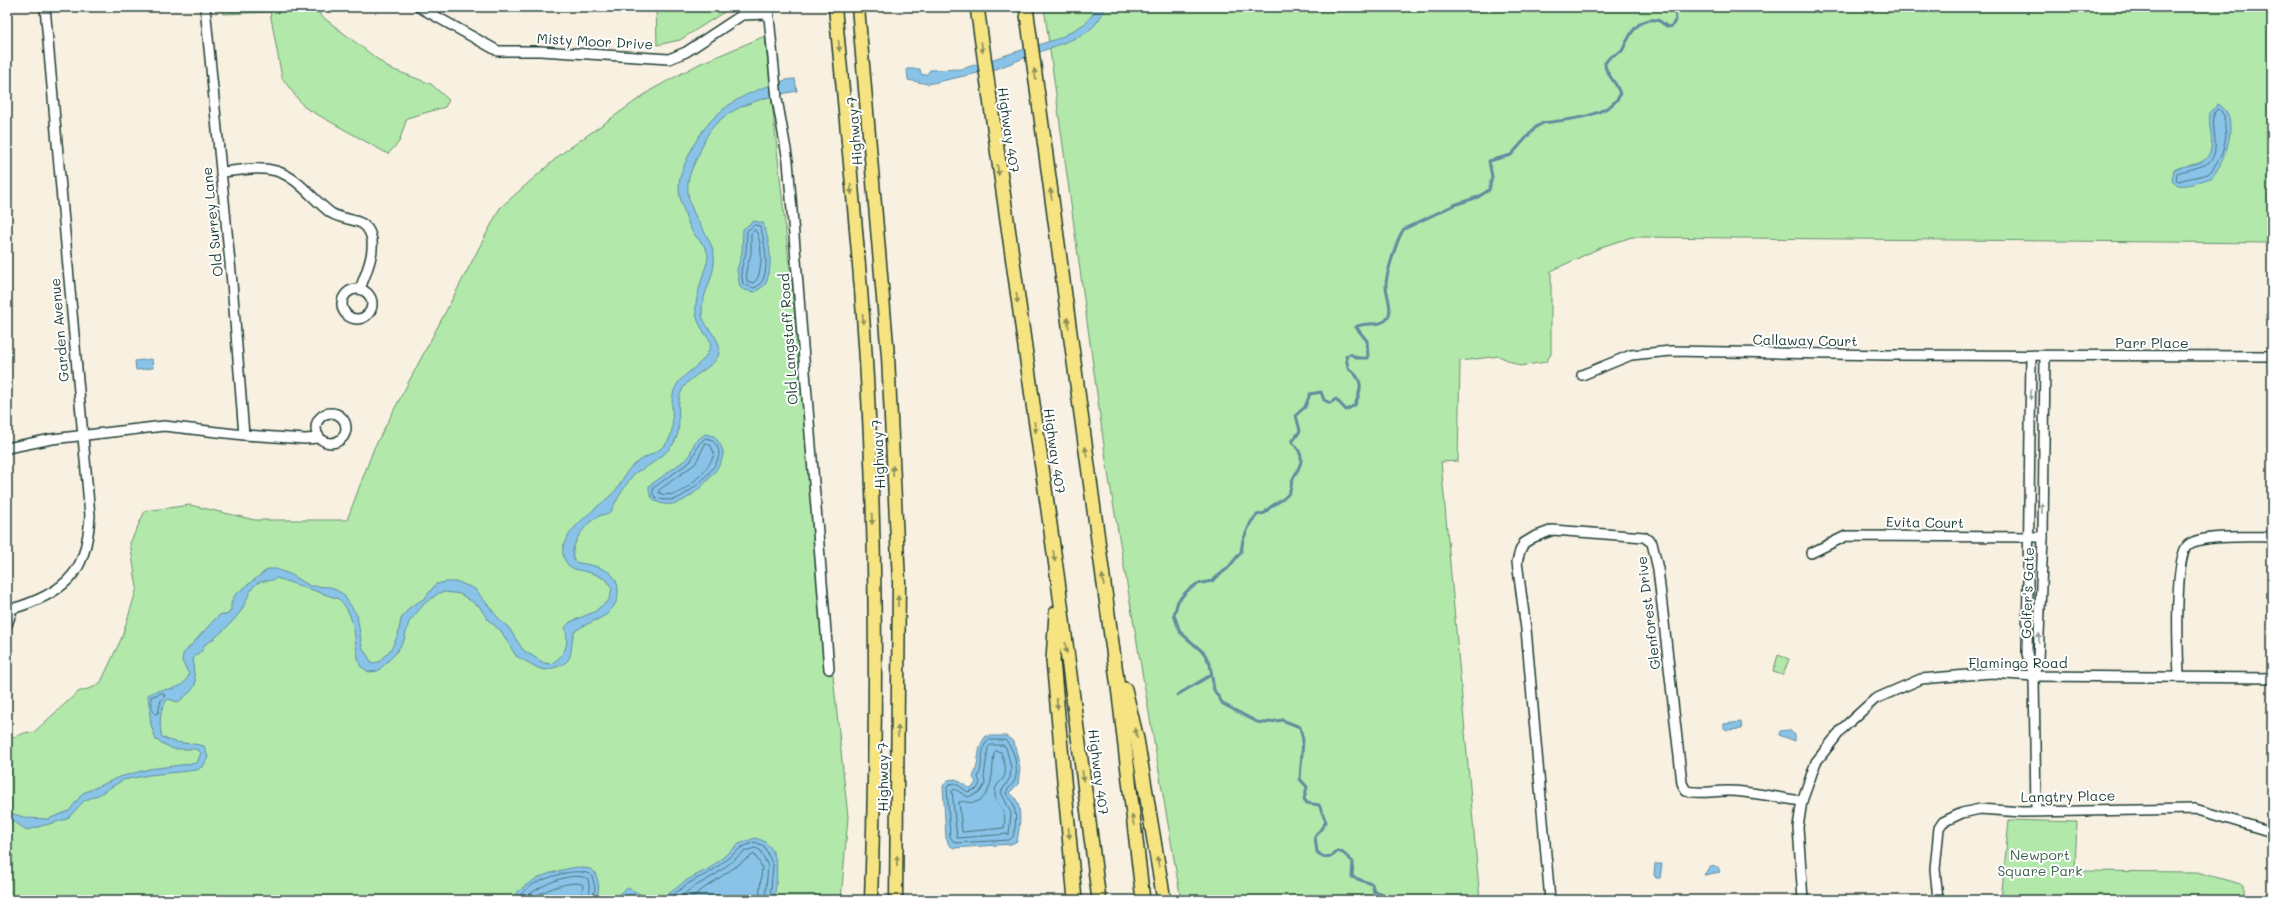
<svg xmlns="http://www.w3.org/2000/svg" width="2279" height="907" viewBox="0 0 2279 907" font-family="Mali,sans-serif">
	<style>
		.green { fill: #b2e8aa; stroke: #68926f }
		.water { fill: #89c3e8; stroke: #5f8da0 }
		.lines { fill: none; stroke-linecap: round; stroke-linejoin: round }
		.shore { stroke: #49737c; stroke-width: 1 }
		.stream { stroke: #5f8da0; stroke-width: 3 }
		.minor-casing { stroke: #1f3d34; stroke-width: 12 }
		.major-casing { stroke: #1f3d34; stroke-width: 15 }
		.highway-casing { stroke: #1f3d34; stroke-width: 16 }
		.minor { stroke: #fff; stroke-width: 9 }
		.major { stroke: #f6e381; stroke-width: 12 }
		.highway { stroke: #f6e381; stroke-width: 13 }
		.oneway { fill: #8a905a }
		.oneway2 { fill: #8f9e9a }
		.labels { text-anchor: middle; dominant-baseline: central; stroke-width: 4; stroke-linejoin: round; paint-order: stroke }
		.street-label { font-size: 14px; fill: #1f3d34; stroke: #fff }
		.park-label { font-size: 14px; fill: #3c5f4c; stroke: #fff }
	</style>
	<rect width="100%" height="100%" fill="#f8f0e1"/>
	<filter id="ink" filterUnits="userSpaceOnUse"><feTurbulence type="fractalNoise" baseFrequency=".025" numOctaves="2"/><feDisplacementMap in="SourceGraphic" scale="8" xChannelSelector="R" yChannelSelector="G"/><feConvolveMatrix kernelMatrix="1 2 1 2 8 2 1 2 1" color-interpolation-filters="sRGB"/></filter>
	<g filter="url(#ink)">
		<!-- green -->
		<g class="green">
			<polygon points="223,7 319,7 320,15 389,68 431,84 449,100 445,107 407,118 399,142 388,154 304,107 282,78 270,12 223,14"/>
			<polygon points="656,7 732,7 680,40 657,45"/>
			<polygon points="1044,7 2272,7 2272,243 1632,237 1604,246 1551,271 1551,354 1546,362 1520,366 1499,356 1460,361 1458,461 1441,462 1480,900 1181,900 1107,467"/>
			<polygon points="765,36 848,817 841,900 7,900 7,739 28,732 33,733 78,692 94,687 101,682 122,637 137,588 130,543 145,511 190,505 255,520 347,520 374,448 500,208 561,154 651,90 699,64"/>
			<polygon points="1778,655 1789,659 1783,675 1773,672"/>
			<polygon points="2009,820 2077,822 2075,871 2197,872 2244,885 2244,900 2001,900"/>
		</g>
		<!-- water -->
		<g class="water">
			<path d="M1098,7H1106C1100,20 1093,29 1081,36L996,69L928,84L908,80L907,69H920L921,74L926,75L930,70L962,69L1060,38L1086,23Z"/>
			<path d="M795,79L797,91C769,96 732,105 713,127C706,135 703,144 699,154C691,170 685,181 689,199C693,219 710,235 714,254C717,275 701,293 702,313C703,330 725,338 718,356C714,367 691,375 683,388C673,405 684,425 675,441C668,453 655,462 643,469C641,470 637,471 635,473C628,480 616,501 611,511L608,514C591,513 565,547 575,562C593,566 616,567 618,589C619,599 614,608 607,614C597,621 584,624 574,632C568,655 578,663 545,670L538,668L516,656L501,631L488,620L479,606L460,594L445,592L439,593L424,604L409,622L404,640L396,653L378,671L369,672L360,666C353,642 358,618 339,599L277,578C270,583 261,578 254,586C248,593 246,603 241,611C234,621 215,640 204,645L203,650L194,656C190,685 207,680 178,702L168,699C159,708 159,726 162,737C176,745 190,742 204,746L208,757L204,765L197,770L149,775L123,780L100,794L84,801L67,819L27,830L13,821H7V812L27,818L48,819L69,811L83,793L120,777L149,769L197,763L201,753L197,749H173L156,740L151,725L148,695C162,685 182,695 189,674L182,661L183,654L216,618L221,614L227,615L231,610V603L235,595L268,569H276L292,575L310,586L331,587L343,594L357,615L362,647L372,663L379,662L391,649L398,635L401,619L409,608L425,598L436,584L446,582H458L475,589L500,620L509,628L523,650L544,663L551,664C565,655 570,645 565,628L570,622L594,612L609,600L612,589L607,580C602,578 596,574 591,573C578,569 566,571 563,554C559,532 601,506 615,491C622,484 624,473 632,466C642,457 656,454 665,445C679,430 668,408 674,391C680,371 708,367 711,342C690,314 694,308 703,275C704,270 708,263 708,257C708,247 700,242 694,234C688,226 684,211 681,201C676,184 681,172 688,157C705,118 732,97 772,85C780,82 786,79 795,79Z"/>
			<path d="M2218,104C2242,116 2225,164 2211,178C2199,181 2181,191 2172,181L2174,170C2182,165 2195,166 2203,161C2219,150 2207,127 2210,113Z"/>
			<path d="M754,221L763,223C770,243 774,265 765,285L755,292L744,290L740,287L737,270L742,253L743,229Z"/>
			<polygon points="152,359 153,368 136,370 135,361"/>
			<path d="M705,434L714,436C718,441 722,446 723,452C725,467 691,500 677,503C663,507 648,502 649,486L688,458L695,442Z"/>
			<polygon points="1741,722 1742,729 1727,730 1724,728 1724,724"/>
			<polygon points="1789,730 1795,735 1795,741 1779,735 1780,731"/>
			<path d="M986,736H1006L1014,742L1020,768L1018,784L1009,793C1024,799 1020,827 1017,841L1011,844L954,848L949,845L946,838L943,786L948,780L956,779L969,788L973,787L976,782L973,777C981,762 975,749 986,736Z"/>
			<path d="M755,838C783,844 777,879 774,900H617L620,893L628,888L646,897L663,898L687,880L710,868L739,844Z"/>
			<polygon points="1655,864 1662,864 1660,878 1656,878 1654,875"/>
			<polygon points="1710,866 1718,867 1720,872 1704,875"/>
			<path d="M577,867L590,869L595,873C599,882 601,892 594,900H510C529,878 549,872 577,867Z"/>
		</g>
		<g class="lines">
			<!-- shore -->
			<g class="shore">
				<path d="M2220,109L2224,116L2226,136L2222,154L2212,170L2208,174L2178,181L2176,179L2177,173C2186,170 2195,169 2204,165C2226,156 2207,124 2216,110Z"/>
				<path d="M755,225L760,226C765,241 773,282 754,288L743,284L741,270L746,253L747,231Z"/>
				<path d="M755,230C763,238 764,278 753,283L747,281L746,270L751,254V234Z"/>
				<path d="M706,438L712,440C715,443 719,448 719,453C720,467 690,493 678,498C672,501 662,500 656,498L653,494V488L691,461L699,444Z"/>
				<path d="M706,443L711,446L714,453C713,465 687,491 675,494C671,495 663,495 659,493V490L695,464Z"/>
				<polygon points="163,693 165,696 161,700 158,713 155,714 152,709 151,697"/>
				<path d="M988,740H1005C1014,748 1019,768 1015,780C1013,785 1008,787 1006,793C1007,797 1011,798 1013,803C1017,815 1016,825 1013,837L1009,840L955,843L950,837L947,787L950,784L955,783L968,792L977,789L980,783L978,777C984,765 979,750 988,740Z"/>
				<polygon points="991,745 1003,745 1006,747 1011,768 1010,778 1001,792 1011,813 1009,834 957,838 952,791 955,789 968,797 980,792 985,784 984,777 988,748"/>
				<path d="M996,751L1001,752C1003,759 1008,770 1004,777C1000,783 995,785 995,793C995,807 1008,806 1004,828L962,832L959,802C963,800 970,804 976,802C994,796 992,768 994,753Z"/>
				<path d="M515,900C520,895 526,888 532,885C545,878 579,865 592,876L595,888L592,900"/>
				<path d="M522,900C535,888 571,869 588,879L590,891L587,900"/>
				<path d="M531,900C539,892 573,878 583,885L581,900"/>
				<polyline points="666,900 689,883 712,871 742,847 755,842 764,846 773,865 770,900"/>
				<polyline points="676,900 692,888 715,875 745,851 755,848 760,850 768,866 765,900"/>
				<polyline points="687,900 754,854 762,867 759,900"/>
			</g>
			<!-- stream -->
			<g class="stream">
				<polyline points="1177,695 1211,675"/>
				<path d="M1387,900L1381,893L1374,892L1372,884L1352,877L1353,862L1343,853L1338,851L1332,856L1323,857L1317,852L1315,837L1326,822L1319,805L1307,803L1304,799L1307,787L1300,779L1303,740L1300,727L1282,720L1265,723L1257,722L1223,704L1214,690L1210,664L1204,653L1180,632L1174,615L1178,601L1187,591L1197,584L1212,581L1228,568L1241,552L1243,540L1251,522L1257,515L1265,513C1271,503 1282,503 1289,493C1291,490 1291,485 1292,481C1300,465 1308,458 1292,442L1300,431L1296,415L1305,407L1310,394L1321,392L1324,400L1330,403L1336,399L1346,410L1355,405C1362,388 1364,380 1348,368L1346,356L1350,354L1358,358H1368L1367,341L1356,327C1364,321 1379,327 1386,320C1394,312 1387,297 1386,287C1385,277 1398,236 1404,229L1454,205L1478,197L1489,190L1492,177L1489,161L1511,155L1536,127L1543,123C1565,120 1609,117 1620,95C1618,82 1604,74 1605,63L1610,57L1622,51C1629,37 1636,17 1657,20C1661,21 1664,25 1668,27L1672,26L1676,19L1674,7"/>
			</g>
			<defs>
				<g id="minor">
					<polyline points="205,7 232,283 244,435"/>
					<polyline points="419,7 498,51 540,51 669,59 686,52 742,15 768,14"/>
					<polyline points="768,7 777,99 788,161 829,669"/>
					<path d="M221,172C239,171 258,166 276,171C298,177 313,200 331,213C345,222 365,216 371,236C376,252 365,275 360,289"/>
					<circle cx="357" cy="304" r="15"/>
					<polyline points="2031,356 2027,654 2034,675"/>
					<polyline points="1582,375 1631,355 1671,351 1888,355 2272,356"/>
					<circle cx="331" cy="428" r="15"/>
					<polyline points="7,448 52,439 164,426 244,435 305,439 319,438"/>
					<polyline points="1811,553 1846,536 2043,537"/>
					<path d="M10,609C21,607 30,603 39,599C79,581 87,557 90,516L45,7"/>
					<polyline points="7,625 11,613 7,605"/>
					<path d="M2179,676C2178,654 2174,556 2188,545C2201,534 2254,537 2272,537"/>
					<polyline points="2036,811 2034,676 2038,659 2043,537 2045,356"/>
					<path d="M1550,900L1526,629L1517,562L1520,551L1524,543L1534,537L1553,530L1644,537L1652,543L1658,569L1682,783L1686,791C1700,794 1713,791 1727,791C1752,791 1777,798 1802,801"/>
					<polyline points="1803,900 1798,827 1802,801 1816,762 1842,729 1875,699 1921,679 1991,673 2034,676 2272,678"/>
					<polyline points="1938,900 1935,869 1939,828 1943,822 1962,813 1980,809 2022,812 2195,809 2272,832"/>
				</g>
				<g id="major">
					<path d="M835,7C846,125 859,243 866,361C877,540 877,721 871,900"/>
					<polyline points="858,7 888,356 899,582 896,900"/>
				</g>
				<g id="highway">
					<polyline points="977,7 1058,581 1099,900"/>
					<polyline points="1026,7 1119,695 1143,900"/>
					<polyline points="1056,613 1053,660 1075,900"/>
					<polyline points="1125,689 1137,739 1164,900"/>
				</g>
			</defs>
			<!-- minor casing -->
			<use href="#minor" class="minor-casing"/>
			<!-- major casing -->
			<use href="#major" class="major-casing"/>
			<!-- highway casing -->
			<use href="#highway" class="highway-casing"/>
			<!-- minor -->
			<use href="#minor" class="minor"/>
			<!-- major -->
			<use href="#major" class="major"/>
			<!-- highway -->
			<use href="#highway" class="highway"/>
		</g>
		<!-- one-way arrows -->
		<defs><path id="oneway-solid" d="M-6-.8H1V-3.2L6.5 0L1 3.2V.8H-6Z"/></defs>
		<g class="oneway">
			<use href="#oneway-solid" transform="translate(839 46) rotate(85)"/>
			<use href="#oneway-solid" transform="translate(982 47) rotate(83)"/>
			<use href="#oneway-solid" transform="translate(1035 74) rotate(-98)"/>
			<use href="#oneway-solid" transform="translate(998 170) rotate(82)"/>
			<use href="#oneway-solid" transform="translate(851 189) rotate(85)"/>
			<use href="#oneway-solid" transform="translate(1051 194) rotate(-98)"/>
			<use href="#oneway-solid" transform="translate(1017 298) rotate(82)"/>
			<use href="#oneway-solid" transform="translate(863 319) rotate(85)"/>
			<use href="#oneway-solid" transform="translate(1068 323) rotate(-98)"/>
			<use href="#oneway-solid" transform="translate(1035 427) rotate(82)"/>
			<use href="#oneway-solid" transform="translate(1086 452) rotate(-98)"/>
			<use href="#oneway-solid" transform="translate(893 471) rotate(-93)"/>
			<use href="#oneway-solid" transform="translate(872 519) rotate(88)"/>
			<use href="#oneway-solid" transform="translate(1054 556) rotate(82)"/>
			<use href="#oneway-solid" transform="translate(1103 580) rotate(-98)"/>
			<use href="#oneway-solid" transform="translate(898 601) rotate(-90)"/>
			<use href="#oneway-solid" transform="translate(1066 648) rotate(83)"/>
			<use href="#oneway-solid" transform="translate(1057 704) rotate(85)"/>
			<use href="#oneway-solid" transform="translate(898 731) rotate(-90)"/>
			<use href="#oneway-solid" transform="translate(1136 733) rotate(-103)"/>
			<use href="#oneway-solid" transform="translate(1083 776) rotate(83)"/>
			<use href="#oneway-solid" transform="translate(1133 820) rotate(-97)"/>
			<use href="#oneway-solid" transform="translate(1069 833) rotate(85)"/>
			<use href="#oneway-solid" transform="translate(897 861) rotate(-89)"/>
			<use href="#oneway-solid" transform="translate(1158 862) rotate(-99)"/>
		</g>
		<g class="oneway2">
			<use href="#oneway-solid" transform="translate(2031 395) rotate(91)"/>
			<use href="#oneway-solid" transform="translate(2042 508) rotate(-90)"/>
			<use href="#oneway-solid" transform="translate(2039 638) rotate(-88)"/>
		</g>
	</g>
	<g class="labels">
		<!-- street labels -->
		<g class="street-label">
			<text transform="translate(595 41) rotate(3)">Misty Moor Drive</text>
			<text transform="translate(1009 130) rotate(82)">Highway 407</text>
			<text transform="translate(854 131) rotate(-95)">Highway 7</text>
			<text transform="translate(212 222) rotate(-96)">Old Surrey Lane</text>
			<text transform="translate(59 330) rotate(-95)">Garden Avenue</text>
			<text transform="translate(788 339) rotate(-94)">Old Langstaff Road</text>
			<text transform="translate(1805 340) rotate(1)">Callaway Court</text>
			<text x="2152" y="342">Parr Place</text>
			<text transform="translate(1055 451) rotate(82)">Highway 407</text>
			<text transform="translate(878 454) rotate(-93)">Highway 7</text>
			<text transform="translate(1925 522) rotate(1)">Evita Court</text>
			<text transform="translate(2027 593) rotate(-88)">Golfer's Gate</text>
			<text transform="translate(1648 613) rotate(-97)">Glenforest Drive</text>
			<text x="2018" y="662">Flamingo Road</text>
			<text transform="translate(1099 772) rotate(83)">Highway 407</text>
			<text transform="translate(882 777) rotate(-90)">Highway 7</text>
			<text transform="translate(2068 796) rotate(-1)">Langtry Place</text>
		</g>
		<!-- park labels -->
		<g class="park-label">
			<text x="2040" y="854">Newport<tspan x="2040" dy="16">Square Park</tspan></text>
		</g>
	</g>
	<!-- margin -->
	<rect width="2279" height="907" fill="none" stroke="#fff" stroke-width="24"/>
	<rect x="12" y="12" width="2255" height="883" fill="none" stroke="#1f3d34" stroke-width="1.5" filter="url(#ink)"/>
</svg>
